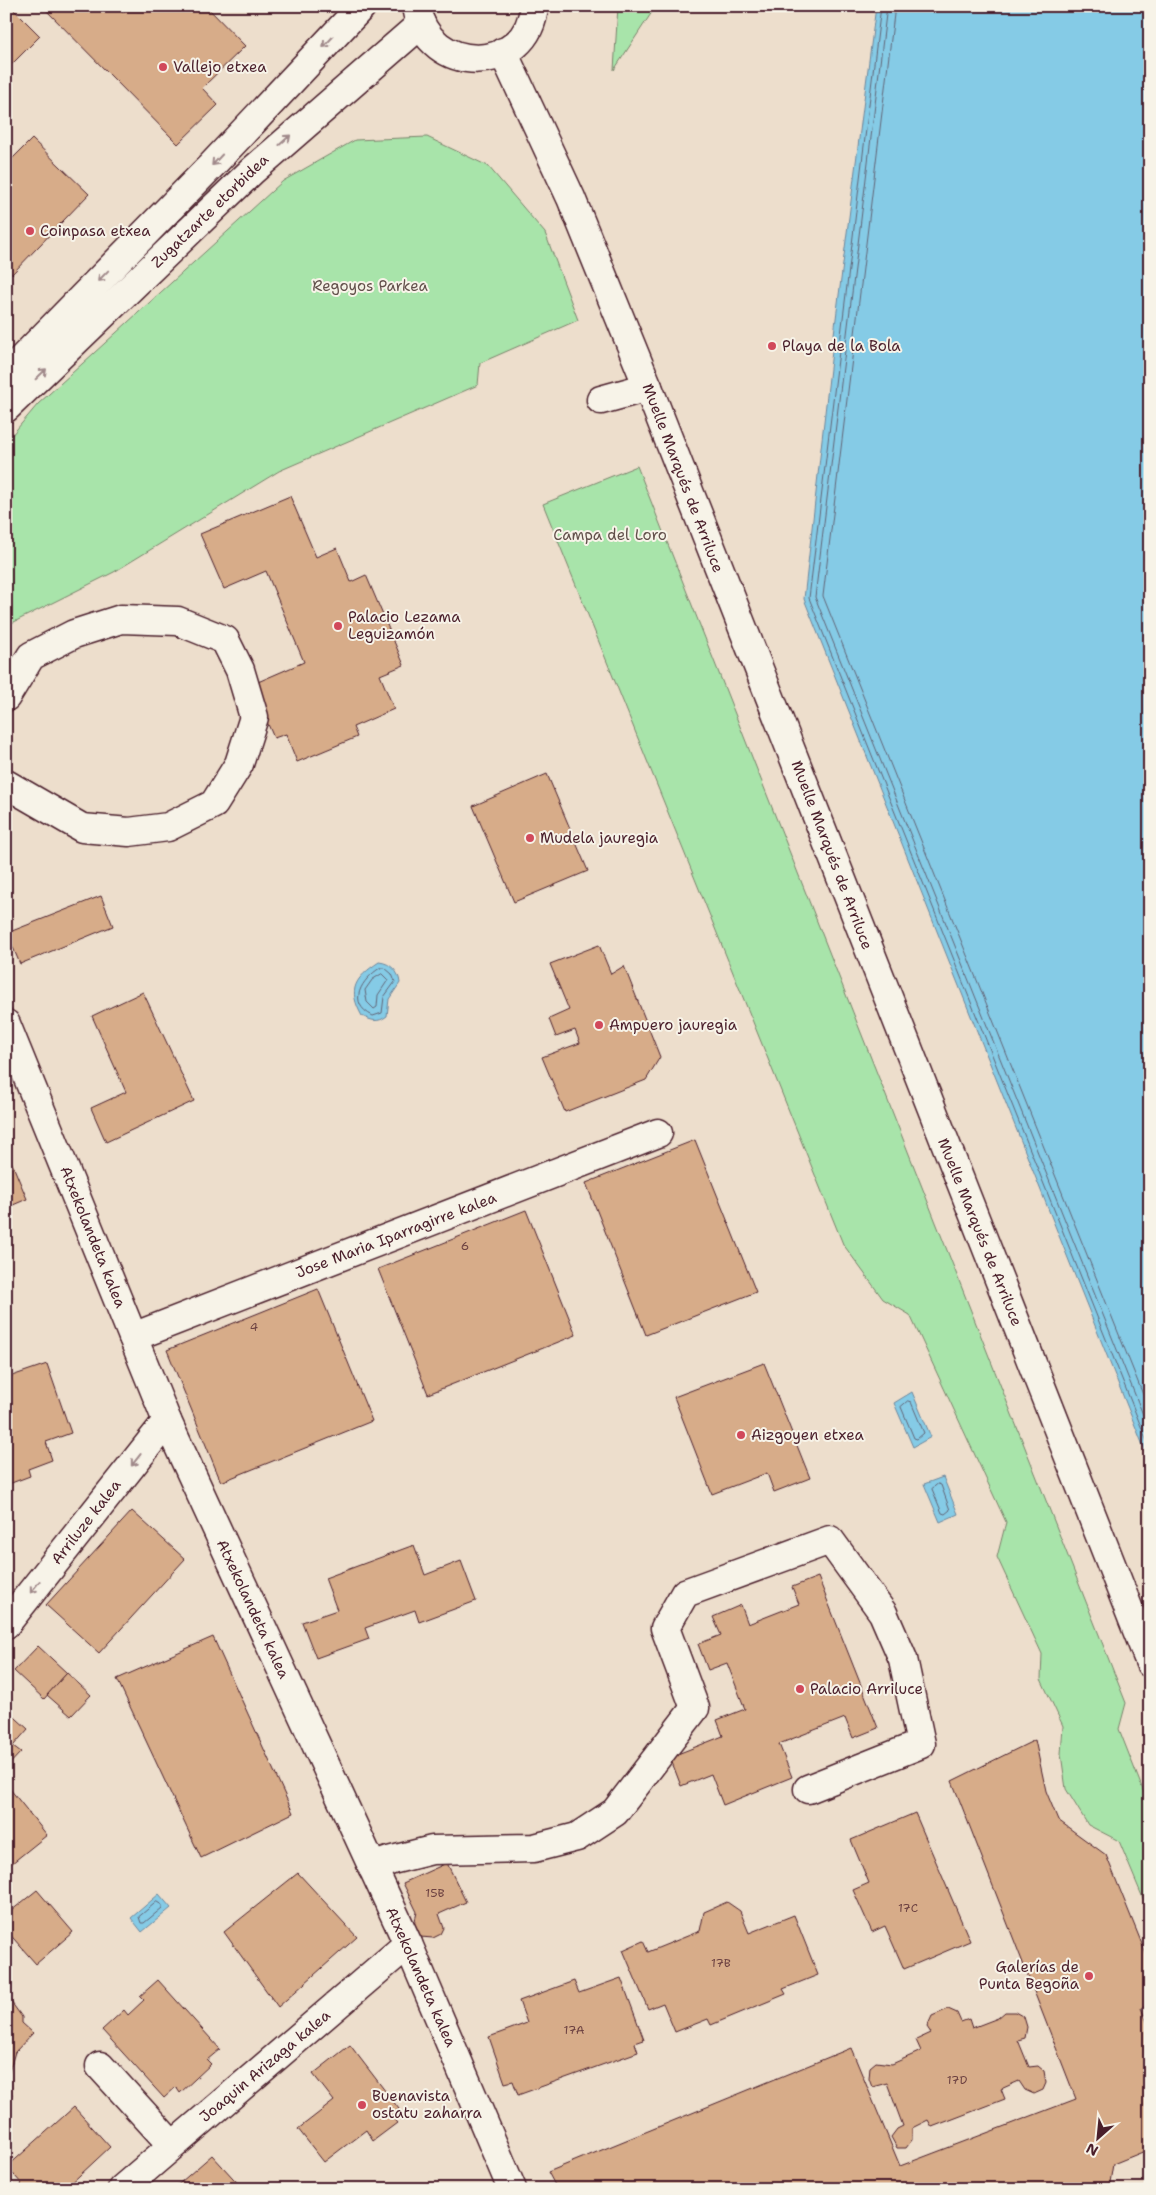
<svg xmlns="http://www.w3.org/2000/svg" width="1156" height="2195" viewBox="0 0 1156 2195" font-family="'Shantell Sans',sans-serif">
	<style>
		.green { fill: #a8e4aa; stroke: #79826a }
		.water { fill: #85cbe6; stroke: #6d869b }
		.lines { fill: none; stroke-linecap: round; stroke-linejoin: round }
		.shore { stroke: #626476; stroke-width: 1 }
		.building { fill: #d7ac89; stroke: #4a1f2b }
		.minor-casing { stroke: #4a1f2b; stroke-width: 31 }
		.minor { stroke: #f7f3e8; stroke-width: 28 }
		.oneway { stroke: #a0898a }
		.poi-dot { fill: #d1495b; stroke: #f7f3e8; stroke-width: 2 }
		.labels { text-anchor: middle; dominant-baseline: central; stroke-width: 4; stroke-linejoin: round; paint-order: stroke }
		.number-label { font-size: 12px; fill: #6d4242 }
		.poi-label { font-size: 15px; fill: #4a1f2b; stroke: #f7f3e8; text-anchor: start }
		.street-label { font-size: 15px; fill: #4a1f2b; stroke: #f7f3e8 }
		.park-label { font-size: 15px; fill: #62504b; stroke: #f7f3e8 }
	</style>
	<rect width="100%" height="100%" fill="#eddecc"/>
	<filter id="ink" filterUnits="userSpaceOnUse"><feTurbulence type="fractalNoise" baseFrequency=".02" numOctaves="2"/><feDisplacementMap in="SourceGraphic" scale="10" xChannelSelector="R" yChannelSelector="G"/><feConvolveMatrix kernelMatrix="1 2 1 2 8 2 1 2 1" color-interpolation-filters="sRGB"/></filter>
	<g filter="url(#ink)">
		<!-- green -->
		<g class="green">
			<polygon points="618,6 656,6 614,70"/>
			<polygon points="427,137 488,166 545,233 578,320 480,363 478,385 279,471 114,572 6,626 6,442 38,404 283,181 355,140"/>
			<polygon points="637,466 1126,1703 1119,1729 1150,1808 1150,1915 1119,1841 1088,1825 1066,1789 1061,1754 1063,1726 1041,1679 1042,1654 997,1557 1006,1522 910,1315 883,1299 843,1244 543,504"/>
		</g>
		<!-- water -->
		<g class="water">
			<polygon points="876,6 1150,6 1150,1463 804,599 833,342"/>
			<path d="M379,962C391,963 399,972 400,983L389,999L387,1016C378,1023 372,1021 362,1016C347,989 355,978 379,962Z"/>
			<polygon points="912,1392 931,1437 913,1447 894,1403"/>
			<polygon points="943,1477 958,1514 940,1522 924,1484"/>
			<polygon points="159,1894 171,1908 142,1932 131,1918"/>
		</g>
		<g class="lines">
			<!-- shore -->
			<g class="shore">
				<polyline points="881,6 809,598 1150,1449"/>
				<polyline points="887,6 815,597 1150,1432"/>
				<polyline points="895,6 823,596 1150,1412"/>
				<path d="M380,968H385L392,974L395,982L384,997L382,1013L373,1016C346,1003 362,979 380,968Z"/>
				<polygon points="382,974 388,980 378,995 377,1007 374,1009 367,1002 365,990 372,980"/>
				<polygon points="908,1401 911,1402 924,1433 917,1439 914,1438 901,1407"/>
				<polygon points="938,1484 941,1485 950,1510 945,1514 942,1513 932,1489"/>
				<polygon points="157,1902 162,1905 162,1908 144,1923 141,1923 139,1917"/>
			</g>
		</g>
		<!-- building -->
		<g class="building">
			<polygon points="10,6 40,36 7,69 6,10"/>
			<polygon points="47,6 116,6 123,13 129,6 206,6 245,46 202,88 218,105 178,144 45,9"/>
			<polygon points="32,139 89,194 12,274 6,268 6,160 9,162"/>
			<polygon points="290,496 316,557 337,548 351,582 366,575 404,665 380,675 394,709 353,727 357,737 297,762 286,734 274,738 251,685 304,662 266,571 224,589 200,534"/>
			<polygon points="547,774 588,871 514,902 473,806"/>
			<polygon points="101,896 113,926 20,964 7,933"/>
			<polygon points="599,945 611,974 624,966 660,1057 646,1080 565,1112 542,1057 580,1043 575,1030 556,1037 549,1019 569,1010 550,964"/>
			<polygon points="143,992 194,1101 106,1142 91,1108 126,1092 92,1016"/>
			<polygon points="695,1140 756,1292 646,1335 586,1183"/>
			<polygon points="6,1149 27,1199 6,1208"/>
			<polygon points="526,1210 576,1335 428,1394 378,1269"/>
			<polygon points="318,1289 372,1421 221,1482 167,1350"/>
			<polygon points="764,1363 810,1478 774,1492 767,1473 712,1494 674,1397"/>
			<polygon points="47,1364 71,1433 46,1442 52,1460 28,1469 30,1476 6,1485 6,1378"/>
			<polygon points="132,1511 185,1559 99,1653 46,1605"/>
			<polygon points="414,1545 425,1575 461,1561 476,1601 419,1622 415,1610 365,1628 369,1639 316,1658 302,1622 337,1610 325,1578"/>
			<polygon points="818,1577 878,1728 853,1738 845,1718 779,1744 792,1777 723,1805 711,1774 681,1786 670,1757 723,1736 717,1720 745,1709 727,1663 708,1670 698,1644 721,1635 713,1617 741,1605 748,1624 799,1604 792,1587"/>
			<polygon points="213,1637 293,1813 201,1858 117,1679"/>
			<polygon points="38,1646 67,1673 44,1699 14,1671"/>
			<polygon points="67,1673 91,1695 71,1716 47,1695"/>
			<polygon points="6,1709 28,1729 13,1746 21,1752 6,1768"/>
			<polygon points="1035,1740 1046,1791 1058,1820 1106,1855 1150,1964 1150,2003 1141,2008 1150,2029 1150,2149 1113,2164 1109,2189 557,2189 548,2172 851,2048 900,2166 1076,2099 952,1781"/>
			<polygon points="10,1789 47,1835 6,1868 6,1792"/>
			<polygon points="915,1813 970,1941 904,1969 885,1926 872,1932 853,1890 869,1883 851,1840"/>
			<polygon points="447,1863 466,1902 439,1914 444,1928 441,1934 433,1938 420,1937 414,1925 417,1912 403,1883"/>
			<polygon points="298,1873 357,1937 278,2007 224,1932"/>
			<polygon points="37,1890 73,1932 36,1964 6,1930 6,1915"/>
			<polygon points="727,1902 740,1911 749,1933 794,1915 818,1975 783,1989 786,1994 711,2025 708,2019 675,2032 663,2003 648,2009 623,1950 643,1941 648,1952 700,1931 704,1912"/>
			<polygon points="621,1978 644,2040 635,2043 638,2052 518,2095 513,2081 505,2083 489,2037 527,2023 519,2001 574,1981 579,1993"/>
			<polygon points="158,1980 220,2049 207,2060 211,2064 180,2093 176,2087 164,2098 102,2030 124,2010 128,2015 144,2000 140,1996"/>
			<polygon points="6,1995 22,2017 22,2023 33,2033 15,2052 8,2075 12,2095 6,2099"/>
			<polygon points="948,2009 957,2013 961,2022 969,2019 972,2028 998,2018 1005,2012 1015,2012 1024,2017 1027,2027 1025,2038 1018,2040 1029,2067 1038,2066 1044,2071 1046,2083 1043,2090 1034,2094 1025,2090 1019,2081 1001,2089 1005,2099 932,2127 928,2120 912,2128 912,2140 906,2148 897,2148 891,2137 897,2129 903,2126 887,2083 872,2087 869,2079 870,2067 876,2062 892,2064 921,2051 916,2040 931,2033 927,2027 932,2016"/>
			<polygon points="350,2045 399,2109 391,2116 397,2123 373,2141 366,2130 324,2162 298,2129 334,2101 313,2074"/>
			<polygon points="74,2107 110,2147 65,2189 17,2189 22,2184 7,2167"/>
			<polygon points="212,2155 243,2189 173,2189"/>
		</g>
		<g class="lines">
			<defs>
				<g id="minor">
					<path d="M416,7C428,77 529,75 534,6"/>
					<polyline points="503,52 571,198 648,387 1150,1663"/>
					<polyline points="6,375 212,165 362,6"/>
					<polyline points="601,400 648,387"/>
					<polyline points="6,408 252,171 421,24"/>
					<polyline points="6,697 31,656 74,634 121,619 178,621 225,640 240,670 254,717 239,764 214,804 168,827 129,832 82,828 6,784"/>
					<polyline points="6,1024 167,1421 408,1944 512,2189"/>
					<polyline points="133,1337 658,1133"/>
					<polyline points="6,1624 167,1421"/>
					<polyline points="372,1867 392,1860 432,1850 534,1848 577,1837 615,1812 695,1708 665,1628 685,1593 830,1540 883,1613 903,1659 921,1744 808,1789"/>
					<polyline points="100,2066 172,2145"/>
					<polyline points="122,2189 408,1944"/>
				</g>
			</defs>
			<!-- minor casing -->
			<use href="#minor" class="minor-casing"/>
			<!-- minor -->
			<use href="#minor" class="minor"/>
		</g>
		<!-- one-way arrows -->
		<defs><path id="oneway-shaft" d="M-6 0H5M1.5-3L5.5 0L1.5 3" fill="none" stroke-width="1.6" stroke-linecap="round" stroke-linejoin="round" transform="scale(1.25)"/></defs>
		<g class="oneway">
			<use href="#oneway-shaft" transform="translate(328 42) rotate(133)"/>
			<use href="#oneway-shaft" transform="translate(285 140) rotate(-42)"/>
			<use href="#oneway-shaft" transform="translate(217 160) rotate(133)"/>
			<use href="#oneway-shaft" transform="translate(103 276) rotate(134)"/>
			<use href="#oneway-shaft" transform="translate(41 374) rotate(-44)"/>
			<use href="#oneway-shaft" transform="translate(136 1460) rotate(128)"/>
			<use href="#oneway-shaft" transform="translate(35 1587) rotate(128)"/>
		</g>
	</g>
	<!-- markers -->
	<g class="poi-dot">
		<circle cx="163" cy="67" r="5"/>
		<circle cx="30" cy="231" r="5"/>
		<circle cx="772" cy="346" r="5"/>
		<circle cx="338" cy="626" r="5"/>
		<circle cx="530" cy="838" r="5"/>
		<circle cx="599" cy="1025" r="5"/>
		<circle cx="741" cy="1435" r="5"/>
		<circle cx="800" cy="1689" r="5"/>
		<circle cx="1089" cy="1976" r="5"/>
		<circle cx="362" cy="2105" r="5"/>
	</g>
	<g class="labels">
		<!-- number labels -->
		<g class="number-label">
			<text x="465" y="1246">6</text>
			<text x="254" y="1327">4</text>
			<text x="435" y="1893">15B</text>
			<text x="908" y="1908">17C</text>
			<text x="721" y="1963">17B</text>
			<text x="574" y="2030">17A</text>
			<text x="957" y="2080">17D</text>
		</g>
		<!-- poi labels -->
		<g class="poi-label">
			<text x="173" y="67">Vallejo etxea</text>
			<text x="40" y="231">Coinpasa etxea</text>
			<text x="782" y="346">Playa de la Bola</text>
			<text x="348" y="617">Palacio Lezama<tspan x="348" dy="17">Leguizamón</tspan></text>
			<text x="540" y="838">Mudela jauregia</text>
			<text x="609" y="1025">Ampuero jauregia</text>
			<text x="751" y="1435">Aizgoyen etxea</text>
			<text x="810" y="1689">Palacio Arriluce</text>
			<text x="1079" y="1967" text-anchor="end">Galerías de<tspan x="1079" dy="17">Punta Begoña</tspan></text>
			<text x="372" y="2096">Buenavista<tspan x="372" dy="17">ostatu zaharra</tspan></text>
		</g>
		<!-- street labels -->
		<g class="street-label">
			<text transform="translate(210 211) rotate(-44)">Zugatzarte etorbidea</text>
			<text transform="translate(683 478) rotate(69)">Muelle Marqués de Arriluce</text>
			<text transform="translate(832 855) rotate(69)">Muelle Marqués de Arriluce</text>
			<text transform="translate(980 1232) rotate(68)">Muelle Marqués de Arriluce</text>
			<text transform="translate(396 1235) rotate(-21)">Jose Maria Iparragirre kalea</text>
			<text transform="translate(93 1237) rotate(68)">Atxekolandeta kalea</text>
			<text transform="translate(86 1522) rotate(-52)">Arriluze kalea</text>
			<text transform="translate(253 1609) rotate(65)">Atxekolandeta kalea</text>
			<text transform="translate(421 1977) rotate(66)">Atxekolandeta kalea</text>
			<text transform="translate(265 2066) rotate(-40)">Joaquin Arizaga kalea</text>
		</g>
		<!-- park labels -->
		<g class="park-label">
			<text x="370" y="286">Regoyos Parkea</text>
			<text x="610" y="535">Campa del Loro</text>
		</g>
	</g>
	<!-- margin -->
	<rect width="1156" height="2195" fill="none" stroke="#f7f3e8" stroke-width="25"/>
	<rect x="12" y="12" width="1131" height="2170" fill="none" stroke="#4a1f2b" stroke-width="2" filter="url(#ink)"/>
	<!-- north arrow -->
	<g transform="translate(1098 2138) rotate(207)" stroke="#f7f3e8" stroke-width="4" paint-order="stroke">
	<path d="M0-4L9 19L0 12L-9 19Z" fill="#4a1f2b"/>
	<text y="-8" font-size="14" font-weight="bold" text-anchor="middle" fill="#4a1f2b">N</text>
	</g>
</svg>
